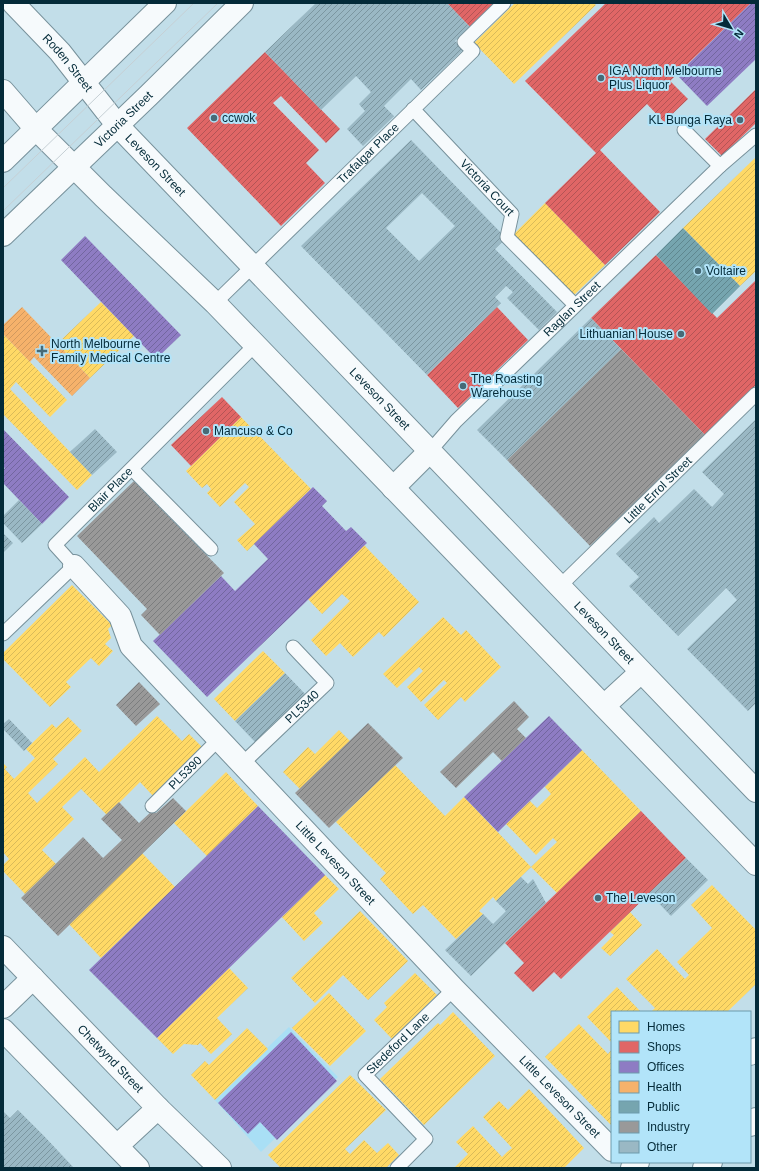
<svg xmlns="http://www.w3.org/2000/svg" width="759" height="1171" viewBox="0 0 759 1171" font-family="Helvetica,sans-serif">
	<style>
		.built { fill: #a9dff5 }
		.homes { fill: url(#homes-hatch) }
		.shops { fill: url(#shops-hatch) }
		.offices { fill: url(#offices-hatch) }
		.health { fill: url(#health-hatch) }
		.public { fill: url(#public-hatch) }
		.industry { fill: url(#industry-hatch) }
		.building { fill: url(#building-hatch); fill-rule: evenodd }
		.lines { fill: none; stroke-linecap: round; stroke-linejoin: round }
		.service-casing { stroke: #77919b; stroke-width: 15 }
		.minor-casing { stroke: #77919b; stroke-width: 24 }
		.tertiary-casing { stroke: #77919b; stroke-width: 24 }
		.service { stroke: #f6fafc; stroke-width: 13 }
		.minor { stroke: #f6fafc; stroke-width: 22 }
		.tertiary { stroke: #f6fafc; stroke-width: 22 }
		.tram { stroke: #c6d0d5; stroke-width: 1 }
		.poi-dot { fill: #466a77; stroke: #b2e4f9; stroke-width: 1.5 }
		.labels { text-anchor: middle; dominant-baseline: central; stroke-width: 4; stroke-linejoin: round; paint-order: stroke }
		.street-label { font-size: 12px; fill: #042b39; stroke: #b2e4f9 }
		.poi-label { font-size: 12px; fill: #042b39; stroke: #b2e4f9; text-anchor: start }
	</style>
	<defs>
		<pattern id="homes-hatch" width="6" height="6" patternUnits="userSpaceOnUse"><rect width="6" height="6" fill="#ffd966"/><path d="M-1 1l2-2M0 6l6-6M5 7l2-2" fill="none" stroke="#d9ba59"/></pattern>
		<pattern id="shops-hatch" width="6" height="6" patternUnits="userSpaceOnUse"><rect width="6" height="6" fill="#e06666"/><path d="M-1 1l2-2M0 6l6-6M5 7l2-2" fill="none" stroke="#b35455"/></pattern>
		<pattern id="offices-hatch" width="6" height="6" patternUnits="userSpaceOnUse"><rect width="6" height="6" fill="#8e7cc3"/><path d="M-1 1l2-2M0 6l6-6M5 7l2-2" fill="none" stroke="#72669f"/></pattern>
		<pattern id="health-hatch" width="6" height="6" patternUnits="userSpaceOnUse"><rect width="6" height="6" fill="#f6b26b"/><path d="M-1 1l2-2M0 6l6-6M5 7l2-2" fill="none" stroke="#d1995e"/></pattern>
		<pattern id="public-hatch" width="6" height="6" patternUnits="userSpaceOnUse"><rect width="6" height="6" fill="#76a5af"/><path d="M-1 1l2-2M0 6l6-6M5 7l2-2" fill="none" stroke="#5f878f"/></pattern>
		<pattern id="industry-hatch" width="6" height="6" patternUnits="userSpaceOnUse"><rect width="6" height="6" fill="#999"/><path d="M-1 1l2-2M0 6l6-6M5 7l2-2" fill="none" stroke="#7b7d7e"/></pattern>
		<pattern id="building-hatch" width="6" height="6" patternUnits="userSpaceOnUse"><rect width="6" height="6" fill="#9ab8c4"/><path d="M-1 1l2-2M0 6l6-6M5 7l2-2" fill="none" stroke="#7b96a0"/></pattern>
	</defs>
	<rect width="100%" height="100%" fill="#c2dee9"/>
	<!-- built -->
	<polygon class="built" points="289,1027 338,1077 261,1152 214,1099"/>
	<!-- homes -->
	<g class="homes">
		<polygon points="515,3 593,3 596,5 514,84 474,43"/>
		<polygon points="756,157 756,271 740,286 683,228"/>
		<polygon points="545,203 605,265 572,297 513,235"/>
		<polygon points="101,302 134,336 90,378 57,344"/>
		<polygon points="3,334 67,400 50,417 16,382 10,389 92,475 77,490 3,414"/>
		<polygon points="241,417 311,489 247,551 237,540 255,524 234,502 249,487 245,483 220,507 207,493 211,489 207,484 202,488 186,471"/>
		<polygon points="364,545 419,602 384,637 379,632 353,657 340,643 326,656 311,640 350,601 342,594 322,614 308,599"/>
		<polygon points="72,585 112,625 108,629 111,638 105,644 113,651 99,666 91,658 66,682 71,687 50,707 3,659 3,653"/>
		<polygon points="443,617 461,635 466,630 501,667 465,702 461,697 438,720 424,705 447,683 444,680 421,702 407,687 423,671 419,667 397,688 383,674"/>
		<polygon points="263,651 285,673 235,721 214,699"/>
		<polygon points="157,716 182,741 189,734 204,749 154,797 140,782 107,815 81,789 62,807 74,819 42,850 56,864 25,894 3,871 3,865 9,859 3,852 3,763 7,767 5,769 14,779 35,758 26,749 52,724 56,728 68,717 82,731 53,759 58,764 28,793 37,803 85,757 99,772"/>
		<polygon points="339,730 350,741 300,789 283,772 308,747 315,754"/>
		<polygon points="582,750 641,811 557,893 531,867 557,842 553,838 536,855 506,824 530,801 537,808 551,794 545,787"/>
		<polygon points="395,765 445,816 464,797 531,867 496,901 493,897 479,911 483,914 456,939 423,905 413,914 380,879 386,873 336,822"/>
		<polygon points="226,772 258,806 207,856 174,823"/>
		<polygon points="142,853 175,887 101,958 69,924"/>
		<polygon points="325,875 339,889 314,913 323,923 304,941 282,917"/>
		<polygon points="712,885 756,930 756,984 727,1012 651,1012 655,1008 626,979 657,949 685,979 689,975 677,962 712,928 691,905"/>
		<polygon points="360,911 408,961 368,1000 343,975 315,1003 291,978"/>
		<polygon points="630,912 642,925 610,956 601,948 614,935 610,932"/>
		<polygon points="229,968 248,988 217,1018 232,1034 211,1054 200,1043 198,1045 184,1044 173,1054 157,1038"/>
		<polygon points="415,973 437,995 392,1039 374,1020 387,1007 384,1003"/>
		<polygon points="617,987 641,1012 612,1012 612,1043 587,1017"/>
		<polygon points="329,993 366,1031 330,1066 292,1028"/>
		<polygon points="453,1012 495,1056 424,1125 380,1079 438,1023 440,1025"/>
		<polygon points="579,1024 608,1054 612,1049 611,1125 545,1057"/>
		<polygon points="247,1028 268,1049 215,1100 191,1075 205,1061 209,1065"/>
		<polygon points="350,1075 386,1110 345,1149 350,1154 364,1140 377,1153 388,1143 399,1155 386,1168 281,1168 268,1155"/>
		<polygon points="529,1089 584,1148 564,1168 454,1168 468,1154 456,1142 473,1126 502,1157 507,1152 512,1148 483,1117 499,1101 508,1110"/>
	</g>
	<!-- shops -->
	<g class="shops">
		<polygon points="447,3 495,3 470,27"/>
		<polygon points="606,3 751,3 670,81 688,99 664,122 647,104 600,150 660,212 605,265 545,203 596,153 525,81"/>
		<polygon points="265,52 340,129 326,143 281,96 273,103 319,150 306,163 325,183 281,226 187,128"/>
		<polygon points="756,89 756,123 722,156 705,139"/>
		<polygon points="656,255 717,318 756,280 756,385 705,435 591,318"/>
		<polygon points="497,307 528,340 458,408 427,375"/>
		<polygon points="222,397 241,417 191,466 171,445"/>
		<polygon points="641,811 686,858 561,979 554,972 533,992 514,973 524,963 505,943"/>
	</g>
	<!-- offices -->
	<g class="offices">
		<polygon points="751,3 756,3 756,59 707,106 677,75"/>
		<polygon points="85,236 181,335 156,359 61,260"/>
		<polygon points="3,429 69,497 42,524 3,483 3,470 5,468 3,467"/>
		<polygon points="313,487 327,501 322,506 346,531 351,527 367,543 207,697 153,641 221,576 235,591 268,559 254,544"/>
		<polygon points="549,716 582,750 498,832 464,797"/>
		<polygon points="258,806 325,875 157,1038 89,970"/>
		<polygon points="291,1032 337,1081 277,1140 260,1122 248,1134 218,1103"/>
	</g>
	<!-- health -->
	<polygon class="health" points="22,307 90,378 72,396 34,357 30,362 3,334 3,325"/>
	<!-- public -->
	<polygon class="public" points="683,228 740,286 712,314 656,255"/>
	<!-- industry -->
	<g class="industry">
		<polygon points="621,349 705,435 590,546 507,460"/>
		<polygon points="134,481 224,573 160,635 141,615 147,609 77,536"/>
		<polygon points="139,682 160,704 136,726 116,705"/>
		<polygon points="514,701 529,717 517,729 526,738 502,761 493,752 456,788 440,772"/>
		<polygon points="368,723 403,758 329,828 295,793"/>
		<polygon points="173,798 186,811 58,936 21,898 83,837 103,858 122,840 101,819 119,802 139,823 153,810 156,813"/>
	</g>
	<!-- building -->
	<g class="building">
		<polygon points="316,3 447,3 470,27 455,41 463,50 421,90 411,79 384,106 394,116 363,146 347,129 365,111 359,104 371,92 356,76 321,110 265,52"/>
		<path d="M411,140L506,238L495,249L557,312L539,330L507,298L513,292L506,286L495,297L501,303L427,375L301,246ZM422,193L455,226L419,261L386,228Z"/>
		<polygon points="591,318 621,349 507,460 477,430"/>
		<polygon points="756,419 756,703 748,711 687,649 737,600 726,588 678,636 629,586 639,577 616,554 654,517 659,523 694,489 712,507 724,494 702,472"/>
		<polygon points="95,429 117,452 92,475 70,452"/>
		<polygon points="19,500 42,524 22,543 3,523 3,516"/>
		<polygon points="3,533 13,543 3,553"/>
		<polygon points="285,673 306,695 257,744 235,721"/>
		<polygon points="9,719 32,743 24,751 3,729 3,724"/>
		<polygon points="686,858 708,880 671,916 649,893"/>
		<polygon points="521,877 528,884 533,879 546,903 471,976 445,950 483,914 493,924 506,911 496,901"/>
		<polygon points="18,1110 44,1136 74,1168 3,1168 3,1111 10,1118"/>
	</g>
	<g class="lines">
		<defs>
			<g id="service">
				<path id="s1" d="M413,109L512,214L507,237L575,305"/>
				<polyline points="684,130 720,166"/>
				<path id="s2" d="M215,303L473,51L464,42L504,3"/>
				<path id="s3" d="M430,451L456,421L720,166L756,135"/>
				<polyline points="132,469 211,549"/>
				<path id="s4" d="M560,586L756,394"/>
				<path id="s5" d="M3,634L74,566L55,545L256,344"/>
				<path id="s6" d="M242,764L327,683L293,647"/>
				<path id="s7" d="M152,806L219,739"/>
				<path id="s8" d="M397,1168L426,1139L365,1075L454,989"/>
			</g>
			<g id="minor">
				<path id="s9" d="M13,3L60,52L118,126L756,791"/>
				<polyline points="3,91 36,129 103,196 215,303 756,864"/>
				<polyline points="393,488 430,451"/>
				<path id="s10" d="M74,566L120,616L131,646L454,989L612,1150"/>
				<polyline points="604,706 641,672"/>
				<polyline points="3,1007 33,978"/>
			</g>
			<g id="tertiary">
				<polyline points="3,161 165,3"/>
				<path id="s11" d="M3,235L149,95L242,3"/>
				<path id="s12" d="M3,947L158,1108L220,1168"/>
				<polyline points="3,1030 138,1168"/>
				<polyline points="750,1054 756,1049"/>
				<polyline points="750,1125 756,1119"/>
				<polyline points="117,1146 158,1108"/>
				<polyline points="632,1168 638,1162"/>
				<polyline points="704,1168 711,1162"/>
			</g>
		</defs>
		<!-- service casing -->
		<use href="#service" class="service-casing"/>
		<!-- minor casing -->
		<use href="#minor" class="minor-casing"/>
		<!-- tertiary casing -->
		<use href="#tertiary" class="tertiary-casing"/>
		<!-- service -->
		<use href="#service" class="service"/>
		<!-- minor -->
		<use href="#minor" class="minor"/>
		<!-- tertiary -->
		<use href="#tertiary" class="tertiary"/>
		<!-- tram -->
		<g class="tram">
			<polyline points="3,188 194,3"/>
			<polyline points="3,211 218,3"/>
		</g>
	</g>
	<!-- markers -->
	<g class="poi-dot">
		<circle cx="601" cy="78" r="4"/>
		<circle cx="214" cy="118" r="4"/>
		<circle cx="740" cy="120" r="4"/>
		<circle cx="698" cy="271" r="4"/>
		<circle cx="681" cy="334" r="4"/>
		<path d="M40 345h4v4h4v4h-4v4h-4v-4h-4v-4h4z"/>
		<circle cx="463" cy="386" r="4"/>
		<circle cx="206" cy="431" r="4"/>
		<circle cx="598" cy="898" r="4"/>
	</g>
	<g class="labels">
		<!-- street labels -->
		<g class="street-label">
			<text stroke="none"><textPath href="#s9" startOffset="81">Roden Street</textPath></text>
			<text stroke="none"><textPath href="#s11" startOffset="167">Victoria Street</textPath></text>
			<text stroke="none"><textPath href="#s2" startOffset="214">Trafalgar Place</textPath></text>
			<text stroke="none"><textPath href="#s9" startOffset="216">Leveson Street</textPath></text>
			<text stroke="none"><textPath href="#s1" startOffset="108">Victoria Court</textPath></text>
			<text stroke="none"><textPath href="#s3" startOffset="201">Raglan Street</textPath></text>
			<text stroke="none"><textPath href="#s9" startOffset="540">Leveson Street</textPath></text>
			<text stroke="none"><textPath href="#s5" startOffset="205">Blair Place</textPath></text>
			<text stroke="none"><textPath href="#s4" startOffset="137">Little Errol Street</textPath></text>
			<text stroke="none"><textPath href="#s9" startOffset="864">Leveson Street</textPath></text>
			<text stroke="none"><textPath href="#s6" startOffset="83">PL5340</textPath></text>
			<text stroke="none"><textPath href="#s7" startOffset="47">PL5390</textPath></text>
			<text stroke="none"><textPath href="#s10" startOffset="398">Little Leveson Street</textPath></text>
			<text stroke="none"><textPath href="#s8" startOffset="175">Stedeford Lane</textPath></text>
			<text stroke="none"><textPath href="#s12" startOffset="155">Chetwynd Street</textPath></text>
			<text stroke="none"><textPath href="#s10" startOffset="722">Little Leveson Street</textPath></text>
		</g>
		<!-- poi labels -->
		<g class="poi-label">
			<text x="609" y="71">IGA North Melbourne<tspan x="609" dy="14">Plus Liquor</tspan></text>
			<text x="222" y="118">ccwok</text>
			<text x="732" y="120" text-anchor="end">KL Bunga Raya</text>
			<text x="706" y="271">Voltaire</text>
			<text x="673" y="334" text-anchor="end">Lithuanian House</text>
			<text x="51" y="344">North Melbourne<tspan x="51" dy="14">Family Medical Centre</tspan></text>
			<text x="471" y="379">The Roasting<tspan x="471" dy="14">Warehouse</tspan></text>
			<text x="214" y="431">Mancuso &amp; Co</text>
			<text x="606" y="898">The Leveson</text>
		</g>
	</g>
	<!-- border -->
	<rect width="759" height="1171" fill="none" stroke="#042b39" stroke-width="8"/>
	<!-- legend -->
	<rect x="611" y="1011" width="140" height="152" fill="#b2e4f9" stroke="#6c9aac"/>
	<rect x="619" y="1021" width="20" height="12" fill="#ffd966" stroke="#6c9aac"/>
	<text x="647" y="1031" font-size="12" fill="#042b39">Homes</text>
	<rect x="619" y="1041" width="20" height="12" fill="#e06666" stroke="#6c9aac"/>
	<text x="647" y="1051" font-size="12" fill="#042b39">Shops</text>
	<rect x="619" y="1061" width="20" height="12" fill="#8e7cc3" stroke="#6c9aac"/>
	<text x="647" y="1071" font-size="12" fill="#042b39">Offices</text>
	<rect x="619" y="1081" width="20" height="12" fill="#f6b26b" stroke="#6c9aac"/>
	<text x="647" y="1091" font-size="12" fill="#042b39">Health</text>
	<rect x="619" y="1101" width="20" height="12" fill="#76a5af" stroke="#6c9aac"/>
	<text x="647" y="1111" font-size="12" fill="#042b39">Public</text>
	<rect x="619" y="1121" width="20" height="12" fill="#999999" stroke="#6c9aac"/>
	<text x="647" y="1131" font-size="12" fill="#042b39">Industry</text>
	<rect x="619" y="1141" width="20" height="12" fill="#9ab8c4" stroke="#6c9aac"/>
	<text x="647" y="1151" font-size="12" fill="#042b39">Other</text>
	<!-- north arrow -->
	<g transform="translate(731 28) rotate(128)" stroke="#b2e4f9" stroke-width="3" paint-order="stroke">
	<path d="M0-3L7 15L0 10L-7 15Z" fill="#042b39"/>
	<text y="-6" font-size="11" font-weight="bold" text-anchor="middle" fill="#042b39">N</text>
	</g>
</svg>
